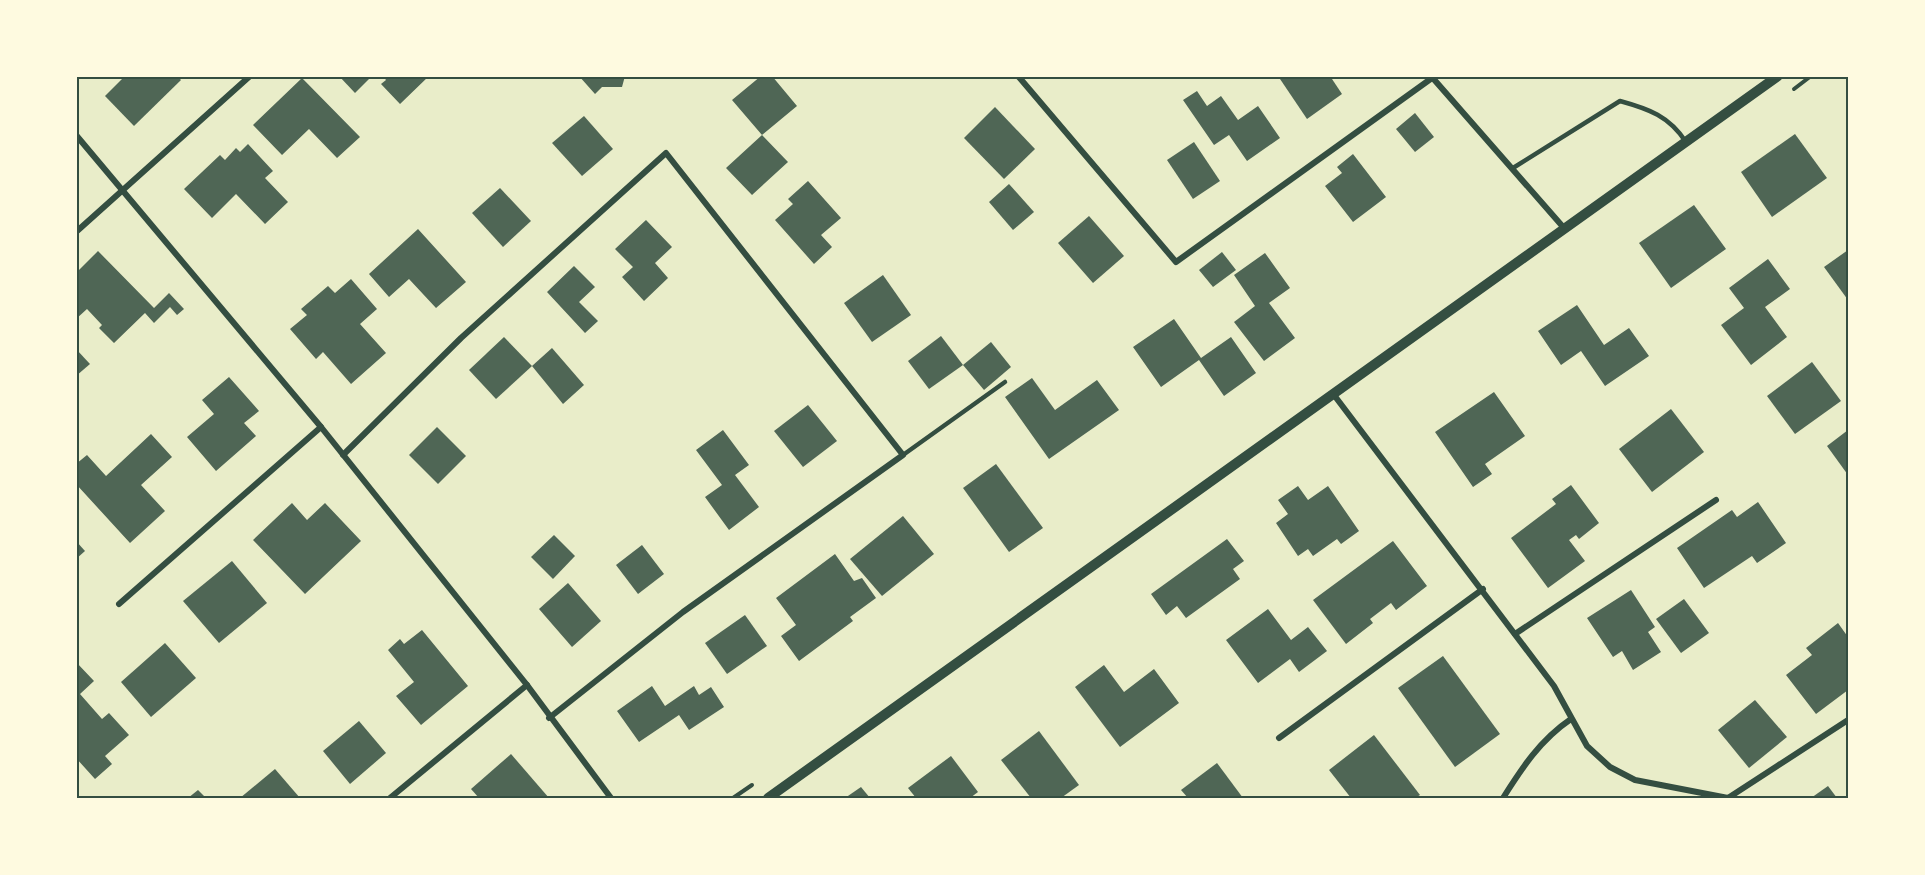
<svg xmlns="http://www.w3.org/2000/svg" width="1925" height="875" viewBox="0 0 1925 875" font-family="'Sofia Sans Condensed',sans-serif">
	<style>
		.building { fill: #4f6655 }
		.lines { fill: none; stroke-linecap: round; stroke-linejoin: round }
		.path { stroke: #344e41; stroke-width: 4 }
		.service { stroke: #344e41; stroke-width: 4.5 }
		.minor { stroke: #344e41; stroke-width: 6 }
		.tertiary { stroke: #344e41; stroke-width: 10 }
		.neatline { fill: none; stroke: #344e41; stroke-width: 2 }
	</style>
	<rect width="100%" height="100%" fill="#e9edc9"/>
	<!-- building -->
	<g class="building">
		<polygon points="125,76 177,76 181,80 134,126 105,96"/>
		<polygon points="339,76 372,76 355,93"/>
		<polygon points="383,76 429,76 400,104 381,84 386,80"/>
		<polygon points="579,76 625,76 622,87 602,87 595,94"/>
		<polygon points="761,76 772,76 797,106 762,135 788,162 752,195 726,168 762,135 732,100"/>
		<polygon points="1278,76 1330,76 1342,94 1307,119"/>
		<polygon points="302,78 360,137 337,158 309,129 282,155 253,125"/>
		<polygon points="1197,91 1207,106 1221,96 1238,120 1258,106 1280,138 1247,161 1229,135 1214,145 1183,100"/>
		<polygon points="995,107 1035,149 1004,179 964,138"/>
		<polygon points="1415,113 1434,137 1415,152 1396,129"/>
		<polygon points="584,116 613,149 582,176 552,143"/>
		<polygon points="1795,134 1827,178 1772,217 1741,172"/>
		<polygon points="1194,142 1220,181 1193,199 1167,160"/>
		<polygon points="248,144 273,171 265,178 288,202 265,224 236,194 212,218 184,189 220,155 225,160 236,148 240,152"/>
		<polygon points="1353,154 1386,197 1353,222 1325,186 1342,173 1337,167"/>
		<polygon points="808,181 841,218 821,235 832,247 814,264 775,220 793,204 788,199"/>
		<polygon points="1009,184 1034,212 1013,230 989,202"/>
		<polygon points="500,188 531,221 503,247 472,213"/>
		<polygon points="1694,205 1726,249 1671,288 1639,243"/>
		<polygon points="1089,216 1124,256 1093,283 1058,243"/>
		<polygon points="646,220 672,247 655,263 668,278 644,301 622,277 633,267 615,249"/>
		<polygon points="418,229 466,282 436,308 409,279 389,297 369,274"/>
		<polygon points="1848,250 1848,300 1824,267"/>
		<polygon points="98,251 154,308 169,293 184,309 177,315 170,307 154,323 145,313 114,343 99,328 102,325 87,309 76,319 76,273"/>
		<polygon points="1222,252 1236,270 1213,287 1199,270"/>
		<polygon points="1265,253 1290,288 1269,303 1295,338 1264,361 1234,322 1255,306 1234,275"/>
		<polygon points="1768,259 1790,289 1765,307 1787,337 1751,365 1721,325 1744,308 1729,288"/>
		<polygon points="574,266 595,287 579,302 598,321 585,333 547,292"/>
		<polygon points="883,275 911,315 872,342 844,303"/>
		<polygon points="351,279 377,309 360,324 386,353 351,384 323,352 316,359 290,329 307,315 301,309 328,286 335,293"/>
		<polygon points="1577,305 1604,345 1629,328 1649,356 1605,386 1581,351 1561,365 1538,331"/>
		<polygon points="1174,319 1201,358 1231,337 1256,373 1224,396 1199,360 1161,387 1133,347"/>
		<polygon points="941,336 963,365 929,389 908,361"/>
		<polygon points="504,337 532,366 496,399 469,370"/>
		<polygon points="991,342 1011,367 984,390 963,365"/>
		<polygon points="552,348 584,385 563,404 532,366"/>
		<polygon points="76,349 90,364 76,376"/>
		<polygon points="1812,362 1841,401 1795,434 1767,396"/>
		<polygon points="229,377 259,411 244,423 256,436 216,471 187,437 214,414 202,400"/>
		<polygon points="1032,378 1055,410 1097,380 1119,410 1049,459 1005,397"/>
		<polygon points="1494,392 1525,436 1485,464 1492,474 1473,487 1435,432"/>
		<polygon points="808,405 837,441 803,467 774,431"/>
		<polygon points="1671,409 1704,452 1652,492 1619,449"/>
		<polygon points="437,427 466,456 438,484 409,455"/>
		<polygon points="723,430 749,465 735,475 759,507 729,530 705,497 722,485 696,450"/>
		<polygon points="1848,430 1848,475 1827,446"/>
		<polygon points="151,434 172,457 141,485 165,511 130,543 76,484 76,464 87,455 106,476"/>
		<polygon points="996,464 1043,528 1009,552 963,488"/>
		<polygon points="1571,485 1599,523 1579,539 1576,535 1569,540 1585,561 1548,588 1511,538 1556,504 1552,499"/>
		<polygon points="1298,486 1308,500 1328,486 1359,531 1341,544 1337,539 1313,556 1308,549 1298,556 1276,523 1288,514 1278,500"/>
		<polygon points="1758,502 1786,543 1757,563 1752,556 1704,588 1677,548 1732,510 1737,517"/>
		<polygon points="292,503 307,520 325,503 361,541 305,594 253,540"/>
		<polygon points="903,516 934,554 882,596 850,559"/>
		<polygon points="554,535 575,556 553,579 531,557"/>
		<polygon points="1227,539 1244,561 1233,569 1240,579 1186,618 1177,606 1166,615 1151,594"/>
		<polygon points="76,541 85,551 76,559"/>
		<polygon points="1393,541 1427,586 1396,610 1391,603 1370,619 1373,623 1346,644 1313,600"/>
		<polygon points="642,545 664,574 638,594 616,565"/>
		<polygon points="835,554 854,581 862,578 876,598 850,617 853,621 799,661 781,636 796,625 776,598"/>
		<polygon points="232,561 267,603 219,643 183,601"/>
		<polygon points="568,583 601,621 572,647 539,609"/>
		<polygon points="1631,590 1655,627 1648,632 1661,652 1633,670 1622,651 1613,657 1587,618"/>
		<polygon points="1684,599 1709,633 1681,653 1656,619"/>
		<polygon points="1268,609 1291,640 1308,627 1327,651 1299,672 1290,659 1258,683 1226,640"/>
		<polygon points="745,615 767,646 727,674 705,643"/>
		<polygon points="1838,623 1848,637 1848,690 1816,714 1786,675 1812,655 1806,648"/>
		<polygon points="422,630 468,686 421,725 396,696 414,682 388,650 400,639 404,644"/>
		<polygon points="165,643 196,678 151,717 121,682"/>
		<polygon points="1443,656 1500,734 1455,767 1398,688"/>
		<polygon points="76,662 94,681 80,694 102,719 109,713 129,735 105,756 112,764 95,779 76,758"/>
		<polygon points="1104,665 1124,692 1154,669 1179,703 1120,747 1075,687"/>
		<polygon points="652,686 665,706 694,686 699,695 711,687 724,707 689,730 679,715 639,742 617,711"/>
		<polygon points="1755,700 1787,737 1749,768 1718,730"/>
		<polygon points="359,721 386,753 350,784 323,751"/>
		<polygon points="1039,731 1079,785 1061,798 1031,798 1001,760"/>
		<polygon points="1374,735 1420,795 1415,798 1351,798 1329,770"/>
		<polygon points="511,754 549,798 479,798 471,789"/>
		<polygon points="951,756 978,792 970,798 916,798 908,788"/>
		<polygon points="1217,763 1243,798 1188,798 1181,790"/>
		<polygon points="275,769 300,798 240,798"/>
		<polygon points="1828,786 1837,798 1811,798"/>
		<polygon points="861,787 870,798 845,798"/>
		<polygon points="198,790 206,798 188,798"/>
	</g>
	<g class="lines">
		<!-- path -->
		<g class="path">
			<polyline points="1794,89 1811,76"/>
			<polyline points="733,798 752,785"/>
		</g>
		<!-- service -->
		<g class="service">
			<path d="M1513,168L1620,101C1649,109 1669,116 1686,142"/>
			<polyline points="903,455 1005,382"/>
		</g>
		<!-- minor -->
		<g class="minor">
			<polyline points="1018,76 1176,262 1432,78"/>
			<polyline points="1431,76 1564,228"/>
			<polyline points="76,135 321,427 527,685 611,798"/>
			<polyline points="76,232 250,76"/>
			<polyline points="1334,395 1554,686 1587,746 1610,767 1635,780 1728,798 1848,720"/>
			<polyline points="343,455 461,338 666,153 903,455 683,612 549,718"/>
			<polyline points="119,604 321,427"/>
			<polyline points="1515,634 1716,500"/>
			<polyline points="1279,738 1483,589"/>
			<polyline points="390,798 527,685"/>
			<path d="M1503,798C1522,768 1540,740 1571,719"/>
		</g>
		<!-- tertiary -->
		<polyline class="tertiary" points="768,798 1778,76"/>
	</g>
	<!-- border -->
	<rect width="1925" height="875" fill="none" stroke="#fefae0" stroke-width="156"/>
	<rect x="78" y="78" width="1769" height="719" class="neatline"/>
</svg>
